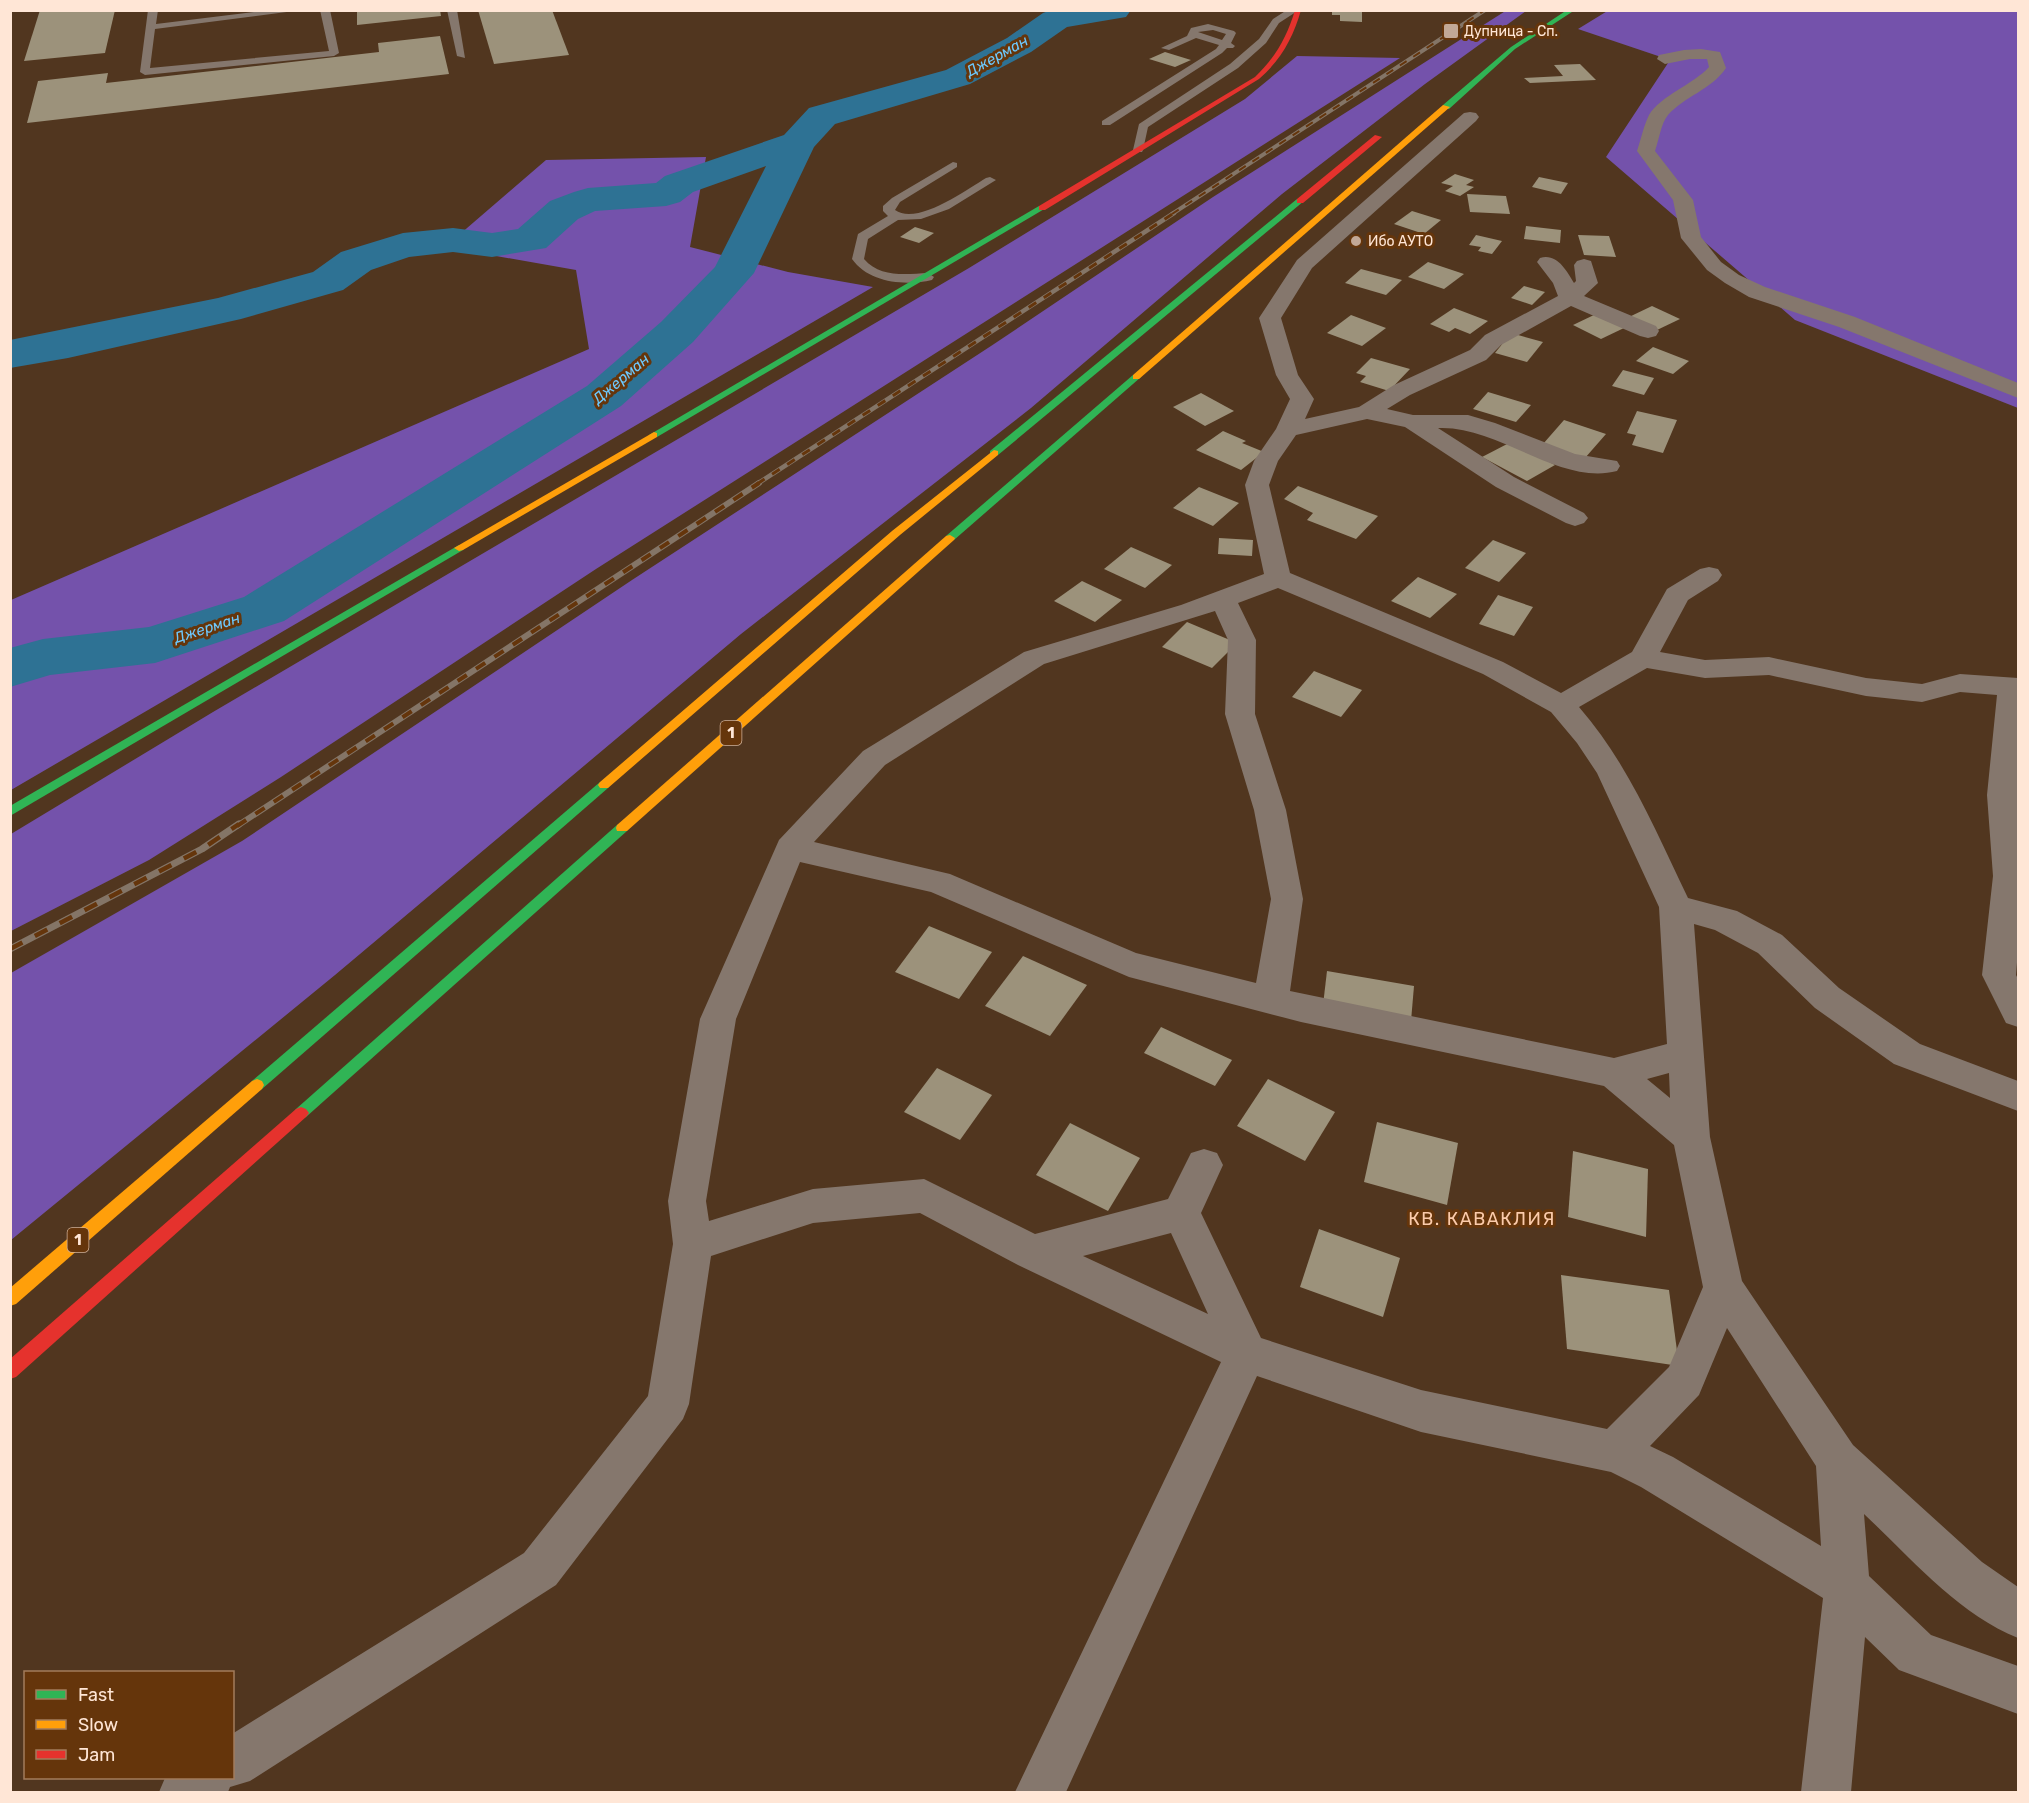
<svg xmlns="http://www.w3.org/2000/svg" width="2029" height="1803" viewBox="0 0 2029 1803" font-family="Rubik,sans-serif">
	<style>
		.green { fill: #7452ab }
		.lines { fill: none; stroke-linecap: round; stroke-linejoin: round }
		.river { fill: #2e7294; fill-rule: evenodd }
		.building { fill: #9c927b }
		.lane { fill: #85776d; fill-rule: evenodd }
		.street { fill: #85776d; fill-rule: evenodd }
		.fast { fill: #30b455; fill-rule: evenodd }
		.slow { fill: #ff9f0a; fill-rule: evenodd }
		.jam { fill: #e5322d; fill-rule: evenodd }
		.rail-far3-casing { stroke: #847567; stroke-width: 4 }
		.rail-far2-casing { stroke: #847567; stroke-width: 4.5 }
		.rail-far1-casing { stroke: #847567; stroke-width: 6 }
		.rail-casing { stroke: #847567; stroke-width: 7 }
		.rail-far3 { stroke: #65350b; stroke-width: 2; stroke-dasharray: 8; stroke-linecap: butt }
		.rail-far2 { stroke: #65350b; stroke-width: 3; stroke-dasharray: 9; stroke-linecap: butt }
		.rail-far1 { stroke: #65350b; stroke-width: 4; stroke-dasharray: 11; stroke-linecap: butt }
		.rail { stroke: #65350b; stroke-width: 4.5; stroke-dasharray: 14; stroke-linecap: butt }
		.poi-dot { fill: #c2a896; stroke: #65350b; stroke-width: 2 }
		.labels { text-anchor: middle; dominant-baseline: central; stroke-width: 6; stroke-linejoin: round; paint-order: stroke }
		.far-poi-label { font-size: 14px; fill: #ffe6d6; stroke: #65350b; text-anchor: start }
		.far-water-label { font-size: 15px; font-style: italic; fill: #6dc9fe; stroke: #65350b }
		.shield { fill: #65350b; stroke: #d1b199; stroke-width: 1.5 }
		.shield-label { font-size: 15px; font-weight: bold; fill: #ffe6d6 }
		.neighbourhood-label { font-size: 18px; letter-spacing: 1.5px; fill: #fbcbab; stroke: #65350b }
	</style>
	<rect width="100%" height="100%" fill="#51361f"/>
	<!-- green -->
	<g class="green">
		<polygon points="1507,10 1526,11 1425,84 1282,194 1031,408 741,634 335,975 11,1240 11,973 242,841 632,580 991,346 1213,197"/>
		<polygon points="1609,10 2018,11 2018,408 1795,320 1606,157 1670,60 1578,29"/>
		<polygon points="1297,56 1400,58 596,569 281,777 149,860 11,931 11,834 213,712 969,268 1245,99"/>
		<polygon points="706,157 690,247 788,272 873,287 11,790 11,600 589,349 576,270 445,247 546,160"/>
	</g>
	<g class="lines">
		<!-- river -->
		<polygon class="river" points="1051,10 1131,10 1126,17 1067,27 1031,52 970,84 835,124 814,147 754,273 693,342 621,406 284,621 155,663 50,675 10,687 10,648 43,639 149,627 244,597 587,386 661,322 715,267 766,166 693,192 680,202 666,206 595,211 578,219 546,248 492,257 453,252 409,257 371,270 343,290 241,319 68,358 10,368 10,340 218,298 313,272 341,252 403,233 453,228 492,233 518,229 550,201 574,192 588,188 656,183 665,176 784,135 809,108 946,70 1007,38 1043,13"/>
	</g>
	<!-- building -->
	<g class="building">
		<polygon points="40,10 115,10 105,53 24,61"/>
		<polygon points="357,10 440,10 441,16 357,25"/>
		<polygon points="478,10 552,10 569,55 494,64"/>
		<polygon points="1332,10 1362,10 1362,22 1340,21 1340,15 1332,15"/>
		<polygon points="440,36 449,74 27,123 38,81 108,73 106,83 379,52 378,43"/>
		<polygon points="1165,52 1191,60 1175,67 1149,59"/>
		<polygon points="1580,64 1596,80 1530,83 1524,78 1563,76 1554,65"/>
		<polygon points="1455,174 1474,180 1466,185 1474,187 1460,196 1445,191 1453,186 1441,183"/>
		<polygon points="1539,177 1568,183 1561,194 1532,187"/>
		<polygon points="1467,194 1506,196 1510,214 1470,212"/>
		<polygon points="1412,211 1441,220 1424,234 1394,224"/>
		<polygon points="1526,226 1561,230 1560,243 1524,239"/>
		<polygon points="915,227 934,233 919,243 900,237"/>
		<polygon points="1476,235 1502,241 1492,254 1478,251 1481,247 1469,245"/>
		<polygon points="1578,235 1609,236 1616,257 1584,255"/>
		<polygon points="1428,262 1464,274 1444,289 1408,277"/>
		<polygon points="1361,269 1402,280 1386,295 1345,283"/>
		<polygon points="1524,286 1545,292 1532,305 1511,298"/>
		<polygon points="1652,306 1680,319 1657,330 1629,317"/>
		<polygon points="1454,308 1488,321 1470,334 1455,328 1449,332 1430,324"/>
		<polygon points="1596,314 1624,328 1601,339 1573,325"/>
		<polygon points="1351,315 1386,328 1362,346 1327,333"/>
		<polygon points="1511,333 1543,342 1527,362 1495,353"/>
		<polygon points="1653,347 1689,361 1673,374 1636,361"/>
		<polygon points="1371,358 1410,369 1389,391 1360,382 1366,376 1356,373"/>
		<polygon points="1623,370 1654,378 1644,395 1612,386"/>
		<polygon points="1488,392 1531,405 1516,422 1473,409"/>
		<polygon points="1201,393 1234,411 1205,426 1173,407"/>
		<polygon points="1637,411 1677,420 1663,453 1632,445 1636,435 1627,433"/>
		<polygon points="1564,420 1606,434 1585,458 1543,444"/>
		<polygon points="1223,431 1246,441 1242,443 1264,452 1241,470 1196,450"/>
		<polygon points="1511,442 1555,465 1527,481 1482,457"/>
		<polygon points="1298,486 1378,516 1356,539 1307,520 1313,513 1284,499"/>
		<polygon points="1199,487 1239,503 1213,526 1173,508"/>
		<polygon points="1219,538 1253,540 1252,556 1218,554"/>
		<polygon points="1493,540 1526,553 1499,582 1465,568"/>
		<polygon points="1131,547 1172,565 1145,588 1104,569"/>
		<polygon points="1418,577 1457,594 1430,618 1391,601"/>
		<polygon points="1082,581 1122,600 1095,622 1054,601"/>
		<polygon points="1498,595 1533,607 1514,636 1479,624"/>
		<polygon points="1187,622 1237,643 1212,668 1162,647"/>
		<polygon points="1314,671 1362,690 1341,717 1292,697"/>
		<polygon points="929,926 992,952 959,999 895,972"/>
		<polygon points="1023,956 1087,985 1050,1036 985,1006"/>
		<polygon points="1327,971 1414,986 1411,1021 1323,1005"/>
		<polygon points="1161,1027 1232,1060 1215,1086 1144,1053"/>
		<polygon points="937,1068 992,1095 960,1140 904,1112"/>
		<polygon points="1268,1079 1335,1112 1305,1161 1237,1126"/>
		<polygon points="1377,1122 1458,1143 1447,1205 1364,1182"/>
		<polygon points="1070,1123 1140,1158 1108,1211 1036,1175"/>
		<polygon points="1573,1151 1648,1169 1646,1237 1568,1217"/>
		<polygon points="1319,1229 1400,1258 1383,1317 1300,1287"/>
		<polygon points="1561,1275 1669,1290 1679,1366 1567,1349"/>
	</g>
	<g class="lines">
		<!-- lane -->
		<g class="lane">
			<polygon points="148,10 158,10 156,24 270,10 302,10 155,29 150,68 329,51 320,10 330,10 339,53 334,56 145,75 140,72"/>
			<polygon points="447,10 457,10 465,58 457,56"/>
			<polygon points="1287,10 1299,10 1279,23 1266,43 1238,68 1148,127 1143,150 1142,152 1134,152 1133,150 1139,124 1230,64 1259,39 1273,19"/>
			<path d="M1208,24L1234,31L1236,33L1231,43L1235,46L1233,48H1227L1222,53L1110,125H1102V121L1216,49L1219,45L1196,38L1169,50L1161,48L1187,36L1191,28ZM1213,30L1226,34L1222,40L1198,32Z"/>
			<path d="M953,162L957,163V167L900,202L895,210C917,226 966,190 986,178L990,177L996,180L949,209L921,219L898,220L868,239L864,259C880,278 906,274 928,273L934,277L932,280C905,286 869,283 852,259L858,234L888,216L883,211V206L892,198Z"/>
		</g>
		<!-- street -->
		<g class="street">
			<path d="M1701,49L1720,52L1726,68C1711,90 1685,96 1668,115C1661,123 1659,140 1655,151L1693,200L1701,237L1721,262L1739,275L1765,287L1855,317L2018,383V398L1839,327L1749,297L1725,283L1707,270L1681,238L1673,200L1637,151C1641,139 1644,125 1649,115C1660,96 1694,84 1709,67L1707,59H1690L1665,64L1657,59L1659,55L1684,50Z"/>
			<path d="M1470,112L1476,113L1479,117L1476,121L1312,268L1281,318L1298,375L1314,399L1305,419L1359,407L1394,385L1470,350L1485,335L1558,296L1553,283L1537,262L1540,258C1557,253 1566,270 1574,283L1576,281L1574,265L1577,261L1584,259L1591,261L1598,283L1584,296L1656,326L1659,331L1656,336L1648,338L1640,336L1571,306L1501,345L1486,360L1410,395L1387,409L1413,415H1468L1495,423L1575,454L1617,461L1620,466L1617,471C1559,486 1498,425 1438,428L1514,477L1584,513L1588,518L1584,523L1575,526L1566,523L1496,487L1405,427L1367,419L1296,435L1278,461L1269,485L1290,573L1503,662L1561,693L1632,652L1667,589L1700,569L1709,567L1718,569L1722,575L1718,581L1688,600L1660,652L1705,660L1769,657L1866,678L1922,684L1960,674L2018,678V950L2016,975L2018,979V1027L2006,1023L1982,975L1993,876L1987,795L1997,695L1960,692L1922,702L1866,696L1769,675L1705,678L1647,668L1579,707C1628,763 1656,832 1688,898L1737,911L1782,935L1839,988L1920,1044L2018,1081V1111L1894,1064L1815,1008L1758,953L1715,930L1694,924L1710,1137L1742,1281L1853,1445L1982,1562L2018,1587V1638C1958,1614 1911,1558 1864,1514L1869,1576L1931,1635L2018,1666V1714L1899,1670L1865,1637L1851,1792H1801L1823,1598L1641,1487L1611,1472L1421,1432L1257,1376L1066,1792H1015L1221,1362L1018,1265L920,1213L813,1223L711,1256L689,1404L683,1419L556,1585L250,1781L230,1787L228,1792H159L165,1778H232V1734L524,1553L648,1396L673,1244L668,1201L700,1019L779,840L863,751L1024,652L1181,605L1264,574L1245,485L1254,461L1276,429L1290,399L1276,375L1259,318L1297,260L1464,113ZM1278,588L1483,674L1551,712L1577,743L1597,773L1659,907L1667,1044L1614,1058L1290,991L1303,899L1286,810L1255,714L1256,640L1238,603ZM1215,611L1228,640L1225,714L1254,810L1271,899L1256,983L1136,953L950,874L814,842L885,765L1044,664ZM800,862L931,892L1129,977L1301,1022L1604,1086L1674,1145L1703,1287L1669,1367L1607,1429L1421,1390L1261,1338L1201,1213L1223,1165L1217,1153L1204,1149L1191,1153L1168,1199L1035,1234L924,1179L813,1189L709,1221L706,1201L736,1019ZM1669,1073L1670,1098L1647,1079ZM1171,1233L1208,1314L1083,1256ZM1727,1328L1816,1466L1821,1546L1673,1457L1650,1446L1699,1395Z"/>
		</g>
		<!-- fast -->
		<g class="fast">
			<polygon points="1567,10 1575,10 1515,49 1449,109 1443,109 1443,105 1511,47"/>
			<polygon points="1297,199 1304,201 998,455 990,455 990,451"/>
			<polygon points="1039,206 1046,208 657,437 649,435"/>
			<polygon points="1133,375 1141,377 954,540 946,540 946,536"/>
			<polygon points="459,545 464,548 463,550 10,816 10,806"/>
			<polygon points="604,781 608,782 610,785 608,788 262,1089 257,1091 252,1089 250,1085 252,1081 600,782"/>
			<polygon points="622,823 628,828 627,831 306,1117 301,1119 296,1117 293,1113 296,1109 617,825"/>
		</g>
		<!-- slow -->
		<g class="slow">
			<polygon points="1443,105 1450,107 1139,379 1133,379 1133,375"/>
			<polygon points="654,432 657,433 657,437 463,550 459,551 454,548"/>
			<polygon points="994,450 998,451 998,455 900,535 608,788 600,788 598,785 600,782 892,531"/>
			<polygon points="950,535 955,538 954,540 627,831 617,831 616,828 617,825 946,536"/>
			<polygon points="257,1079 262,1081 264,1085 262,1089 16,1304 10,1306 10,1288 252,1081"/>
		</g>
		<!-- jam -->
		<g class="jam">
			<path d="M1295,10H1301C1293,38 1281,60 1259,79L1045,210H1039V206L1255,77C1275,58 1287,37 1295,10Z"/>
			<polygon points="1375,135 1382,137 1303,203 1297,203 1297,199"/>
			<polygon points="301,1107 306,1109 309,1113 306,1117 16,1377 10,1379 10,1359 296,1109"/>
		</g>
		<defs>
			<polyline id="rail-far3" points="1172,214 1485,10"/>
			<polyline id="rail-far2" points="757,484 1174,213"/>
			<polyline id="rail-far1" points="237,826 759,483"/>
			<polyline id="rail" points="10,949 202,849 239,824"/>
		</defs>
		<!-- rail-far3 casing -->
		<use href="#rail-far3" class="rail-far3-casing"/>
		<!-- rail-far2 casing -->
		<use href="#rail-far2" class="rail-far2-casing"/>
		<!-- rail-far1 casing -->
		<use href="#rail-far1" class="rail-far1-casing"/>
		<!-- rail casing -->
		<use href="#rail" class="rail-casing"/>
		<!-- rail-far3 -->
		<use href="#rail-far3" class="rail-far3"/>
		<!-- rail-far2 -->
		<use href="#rail-far2" class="rail-far2"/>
		<!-- rail-far1 -->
		<use href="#rail-far1" class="rail-far1"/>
		<!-- rail -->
		<use href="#rail" class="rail"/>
	</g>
	<!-- markers -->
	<g class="poi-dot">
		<rect x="1443" y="23" width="16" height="16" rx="3"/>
		<circle cx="1356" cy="241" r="6"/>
	</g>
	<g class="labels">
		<!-- far-poi labels -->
		<g class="far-poi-label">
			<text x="1464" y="31">Дупница - Сп.</text>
			<text x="1368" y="241">Ибо АУТО</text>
		</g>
		<!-- far-water labels -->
		<g class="far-water-label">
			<text transform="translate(997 56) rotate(-29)">Джерман</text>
			<text transform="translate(621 379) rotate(-40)">Джерман</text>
			<text transform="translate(207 628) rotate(-18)">Джерман</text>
		</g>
		<!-- shield labels -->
		<g class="shield">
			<rect x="720.5" y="721" width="21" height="24" rx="4.5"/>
			<rect x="67.5" y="1228" width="21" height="24" rx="4.5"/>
		</g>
		<g class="shield-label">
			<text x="731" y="733">1</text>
			<text x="78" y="1240">1</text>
		</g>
		<!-- neighbourhood labels -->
		<g class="neighbourhood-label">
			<text x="1482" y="1219">КВ. КАВАКЛИЯ</text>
		</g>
	</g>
	<!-- border -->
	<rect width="2029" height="1803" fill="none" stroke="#ffe6d6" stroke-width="24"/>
	<!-- legend -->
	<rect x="24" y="1671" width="210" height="108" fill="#65350b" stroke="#a37c5c" stroke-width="1.5"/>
	<rect x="36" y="1690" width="30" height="9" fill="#30b455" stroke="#a37c5c" stroke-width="1.5"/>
	<text x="78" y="1701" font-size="18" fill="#ffe6d6">Fast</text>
	<rect x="36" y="1720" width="30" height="9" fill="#ff9f0a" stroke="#a37c5c" stroke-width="1.5"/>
	<text x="78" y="1731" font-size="18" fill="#ffe6d6">Slow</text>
	<rect x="36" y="1750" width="30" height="9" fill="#e5322d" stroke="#a37c5c" stroke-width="1.5"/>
	<text x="78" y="1761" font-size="18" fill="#ffe6d6">Jam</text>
</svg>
